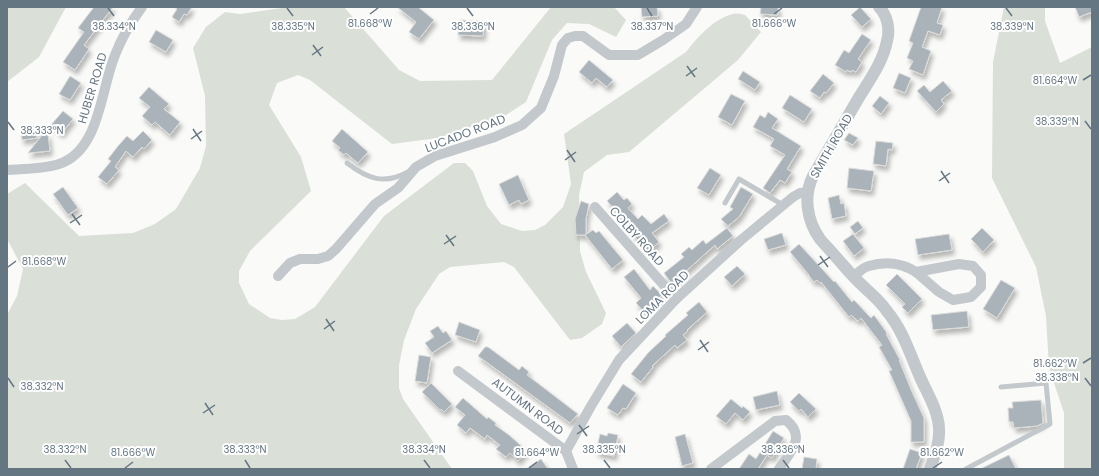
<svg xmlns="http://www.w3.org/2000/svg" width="1099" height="476" viewBox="0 0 1099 476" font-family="Poppins,sans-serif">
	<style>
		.green { fill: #dadfd7 }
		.building { fill: #aab3b9; stroke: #dcdcda; filter: url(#shadow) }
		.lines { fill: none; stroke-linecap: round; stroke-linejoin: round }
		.service { stroke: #c3c8cc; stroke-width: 5 }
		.minor { stroke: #c3c8cc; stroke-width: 10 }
		.tertiary { stroke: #c3c8cc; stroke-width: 12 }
		.ticks { fill: none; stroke: #657683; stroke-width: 1.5 }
		.labels { text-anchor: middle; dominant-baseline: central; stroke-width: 4; stroke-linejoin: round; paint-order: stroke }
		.street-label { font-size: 12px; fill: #657683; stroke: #fff }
		.ticks-label { font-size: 10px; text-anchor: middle; fill: #657683; stroke: #fff; stroke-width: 4; stroke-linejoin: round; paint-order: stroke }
	</style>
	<defs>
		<filter id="shadow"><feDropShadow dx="2.5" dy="4.5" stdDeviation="2" flood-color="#0004"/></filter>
	</defs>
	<rect width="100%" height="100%" fill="#fafaf8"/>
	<!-- green -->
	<g class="green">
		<polygon points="7,7 66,7 39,57 7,82"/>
		<path d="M289,7H344L399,70L420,81L492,80L551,7H614L626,20L616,37L589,24L567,23L552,40L526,102L506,115L438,138L392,144L310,80L298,75L277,83L269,105L301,157L311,191L250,251L239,271V283L249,304L270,318L282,320L295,319L315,307L384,216L454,163H465L473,171L487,206L501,224L522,231L535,230L545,225L563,207L571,184L564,134L686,52C698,37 713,19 733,14C737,13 741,14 745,15L761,32L738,60L629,152L607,155L584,172L579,195L580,251L586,272L606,313L602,324L582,338L570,340L514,267L504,262L450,267L439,274L416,309L404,340L399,365V388L403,399L452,469H7V315L17,296L23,269L7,239V194L25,183L79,236L133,233L155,224L176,209L200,168L206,146L205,96L193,48L206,27L225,12L240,14Z"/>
		<polygon points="1004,7 1045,7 1045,21 1060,63 1092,47 1092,469 1064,469 1064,413 1049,368 1046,316 1036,267 992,178 993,62"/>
	</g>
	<!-- building -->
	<g class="building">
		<polygon points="94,7 113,7 84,45 89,49 75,70 63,62 84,32 78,28"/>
		<polygon points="174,7 192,7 187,15 184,14 179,22 172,17 177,9"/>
		<polygon points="397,7 418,7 434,20 419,39 409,32 416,22"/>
		<polygon points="641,7 657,7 658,16 642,17"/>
		<polygon points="761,7 778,7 778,15 760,14"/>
		<polygon points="860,7 871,19 862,27 851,15"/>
		<polygon points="921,7 942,7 937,23 943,25 940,35 928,31 922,47 931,51 923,75 909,69 913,61 907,58 913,43 909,41"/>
		<polygon points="1075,7 1092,7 1092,12 1079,17"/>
		<polygon points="459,20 484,21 483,36 458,35"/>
		<polygon points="156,30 173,40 166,52 149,42"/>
		<polygon points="862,34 871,40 858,59 862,62 856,72 852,70 851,72 847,70 846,72 835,65 844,50 849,53"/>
		<polygon points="589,60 613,80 607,87 596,78 592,83 579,72"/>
		<polygon points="743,71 760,82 755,90 738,79"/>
		<polygon points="899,73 911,78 905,93 893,88"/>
		<polygon points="823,74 834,83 826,93 824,92 820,98 810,91"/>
		<polygon points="70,76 81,83 70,100 59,94"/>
		<polygon points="943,81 952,91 941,100 944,104 936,112 917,91 924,85 930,92"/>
		<polygon points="149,87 169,104 164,109 180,122 170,135 155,122 152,125 142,116 150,107 139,98"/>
		<polygon points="731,94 745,101 732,125 718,117"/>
		<polygon points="790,95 812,109 804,122 782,108"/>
		<polygon points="880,96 889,103 881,114 872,106"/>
		<polygon points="63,111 73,119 61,134 51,125"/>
		<polygon points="768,112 778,119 772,128 801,146 787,169 792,172 785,183 780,180 770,193 763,188 785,155 770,146 774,139 753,127 760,115 765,118"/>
		<polygon points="35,126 37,138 22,140 21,127"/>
		<polygon points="342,129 368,152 358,163 346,153 344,155 338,150 340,148 332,141"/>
		<polygon points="143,131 152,140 144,149 142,147 133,157 126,151 115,167 119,170 107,184 98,177 111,161 108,159 118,146 127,136 133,141"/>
		<polygon points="849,133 858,138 853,145 844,140"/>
		<polygon points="48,134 50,151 28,153 42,135"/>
		<polygon points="876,141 893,143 892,150 888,149 886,166 873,164"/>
		<polygon points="710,168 721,175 709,195 697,188"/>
		<polygon points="849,168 874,171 871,191 847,188"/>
		<polygon points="518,175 529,200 521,204 519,200 509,205 499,184"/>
		<polygon points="63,187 78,208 68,215 53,194"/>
		<polygon points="741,187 753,194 739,217 728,226 721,219 733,209 730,207"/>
		<polygon points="617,192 624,200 627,198 632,204 628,208 638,219 642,215 651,224 664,214 669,221 652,233 659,242 648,252 628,229 630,227 607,201"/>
		<polygon points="839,195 841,204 844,203 846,216 832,219 828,198"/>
		<polygon points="581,201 589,204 586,219 586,235 576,235 575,219"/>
		<polygon points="858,221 863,228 855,234 850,227"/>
		<polygon points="727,228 733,236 717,249 715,245 685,272 686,273 672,284 664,273 684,257 681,254 689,247 692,250 703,240 706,244"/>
		<polygon points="982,228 994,240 983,252 971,239"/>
		<polygon points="593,230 596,233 599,231 623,260 612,269 585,235"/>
		<polygon points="782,233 786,245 768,250 764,239"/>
		<polygon points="853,234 864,248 854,256 843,241"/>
		<polygon points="949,234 952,250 918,255 915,239"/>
		<polygon points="799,244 834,282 835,281 852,302 854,300 871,318 874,315 887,333 886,334 900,360 899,360 912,392 924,418 924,442 911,442 911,421 889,371 892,370 879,347 882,345 861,318 858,321 851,315 849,317 821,282 820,283 817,280 814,282 809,276 809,275 790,252"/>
		<polygon points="737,266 745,274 732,286 724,277"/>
		<polygon points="634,269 650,290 653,286 662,295 644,312 636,303 641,298 624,277"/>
		<polygon points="897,274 922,299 908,313 902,307 905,304 886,285"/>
		<polygon points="1001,280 1015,288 997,318 983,309"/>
		<polygon points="699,302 707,312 687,330 688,331 683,335 687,340 677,348 675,345 652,366 653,367 641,382 631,374 648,353 666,336 665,335 688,315 686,313"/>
		<polygon points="967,311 969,327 933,330 931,315"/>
		<polygon points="459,322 480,330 476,342 455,335"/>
		<polygon points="627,323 636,333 621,347 612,336"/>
		<polygon points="438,326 443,333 446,331 452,340 432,353 425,343 434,337 430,331"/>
		<polygon points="485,347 488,347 519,370 522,366 529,372 527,375 578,414 570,423 478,356"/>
		<polygon points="419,355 431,357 427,383 415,381"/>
		<polygon points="431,383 452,404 444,412 441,409 440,410 422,392"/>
		<polygon points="623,384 636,393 626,409 623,408 618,415 607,408"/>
		<polygon points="777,391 780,405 756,410 753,397"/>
		<polygon points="799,393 816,409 808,417 801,409 799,411 790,402"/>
		<polygon points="463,398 487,419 488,417 496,423 495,425 509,435 527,451 518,461 510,453 506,457 496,449 500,445 487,435 485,439 470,428 466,433 457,425 465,415 455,407"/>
		<polygon points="731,399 742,408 743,406 750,412 743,420 735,413 726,424 716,416"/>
		<polygon points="1041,400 1043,423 1037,426 1014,428 1013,422 1009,422 1008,408 1013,408 1012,402"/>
		<polygon points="773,431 784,438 772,458 767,455 758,469 739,469 749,454 756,459"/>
		<polygon points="608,433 618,435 614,456 596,452 600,434 607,436"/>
		<polygon points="685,434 693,463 682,466 675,437"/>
		<polygon points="910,449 922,453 916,469 903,469"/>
		<polygon points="1009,455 1016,469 980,469"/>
		<polygon points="804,457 817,459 816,469 802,469"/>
		<polygon points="541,459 548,469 526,469"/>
	</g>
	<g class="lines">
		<!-- service -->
		<g class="service">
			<path d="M347,163C368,179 384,185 408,172"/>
			<polyline points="725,203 739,179 783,205"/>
			<polyline points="966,469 1050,424 1046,383 1001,387"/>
		</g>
		<!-- minor -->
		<g class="minor">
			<path d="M7,170C23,169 44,169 59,164C100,151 101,88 115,55C122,37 131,22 142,7"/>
			<polyline points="595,207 676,299"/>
			<polygon points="959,264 973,266 981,275 981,287 971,297 953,300 939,292 916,272"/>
			<polyline points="278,276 290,263 300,259 318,259 328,256 336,249 375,204 398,188 416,167 435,156 495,137 522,125 541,108 554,76 562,45 568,38 575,36 583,36 609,55 638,55 663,40 686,24 697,7"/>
			<path d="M853,277C858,273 863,267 869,266C885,261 902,263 916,272"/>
			<polyline points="458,371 566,451 573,469"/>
			<polyline points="566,451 591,406 619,360 676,299 741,240 793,197 800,193 808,192"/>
			<path d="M711,469L775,421L786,420C807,437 790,452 779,469"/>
		</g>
		<!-- tertiary -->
		<path class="tertiary" d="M879,7C888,16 890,30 887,41C883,62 869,81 858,99C843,125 828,150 813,176C803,196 807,221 820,239C825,245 831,251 836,257C845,267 853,277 863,286C871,294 880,301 886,310C903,330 910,354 920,377C927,393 938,410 939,428C940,442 935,455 930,469"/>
	</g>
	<!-- ticks -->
	<path class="ticks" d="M108,8L114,16M287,8L293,16M467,8L473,16M647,8L652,16M1006,8L1012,16M370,14L378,8M774,14L782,8M313,45L321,56M312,55L323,47M687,66L695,77M686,76L697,68M1083,80L1091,75M1085,121L1091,129M8,122L14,130M193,129L201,141M191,139L202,131M567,150L575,162M565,160L576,152M941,171L949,183M939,181L950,173M72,214L80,225M70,223L82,215M446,235L454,246M444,244L456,236M820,256L828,267M818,265L830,257M8,267L16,261M326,319L334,331M324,329L335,321M700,340L708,352M698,350L709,342M1083,363L1091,358M8,378L14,387M1085,378L1091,386M205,403L213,415M203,413L215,405M579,425L587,436M577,434L589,426M65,460L71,468M245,460L250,468M424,460L430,468M604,460L610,468M783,460L789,468M125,468L133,462M529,468L537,462M933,468L942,462"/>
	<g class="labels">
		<!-- street labels -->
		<g class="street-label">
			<text transform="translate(92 88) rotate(-73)">HUBER ROAD</text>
			<text transform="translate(465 133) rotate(-21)">LUCADO ROAD</text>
			<text transform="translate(831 146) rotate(-60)">SMITH ROAD</text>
			<text transform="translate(637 236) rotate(48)">COLBY ROAD</text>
			<text transform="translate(662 297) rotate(-45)">LOMA ROAD</text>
			<text transform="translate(528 406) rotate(37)">AUTUMN ROAD</text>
		</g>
	</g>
	<g class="ticks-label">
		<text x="370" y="27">81.668°W</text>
		<text x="774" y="27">81.666°W</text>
		<text x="114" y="30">38.334°N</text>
		<text x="293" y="30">38.335°N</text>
		<text x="473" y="30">38.336°N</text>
		<text x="652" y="30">38.337°N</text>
		<text x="1012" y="30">38.339°N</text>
		<text x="1055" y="84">81.664°W</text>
		<text x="1057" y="125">38.339°N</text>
		<text x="42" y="134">38.333°N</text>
		<text x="44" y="265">81.668°W</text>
		<text x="1055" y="367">81.662°W</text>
		<text x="1057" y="381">38.338°N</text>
		<text x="42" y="390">38.332°N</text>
		<text x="65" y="453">38.332°N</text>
		<text x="245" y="453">38.333°N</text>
		<text x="424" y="453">38.334°N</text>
		<text x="604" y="453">38.335°N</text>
		<text x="783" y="453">38.336°N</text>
		<text x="133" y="456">81.666°W</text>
		<text x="537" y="456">81.664°W</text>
		<text x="942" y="456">81.662°W</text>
	</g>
	<!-- border -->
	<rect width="1099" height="476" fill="none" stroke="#657683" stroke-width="16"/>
</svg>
